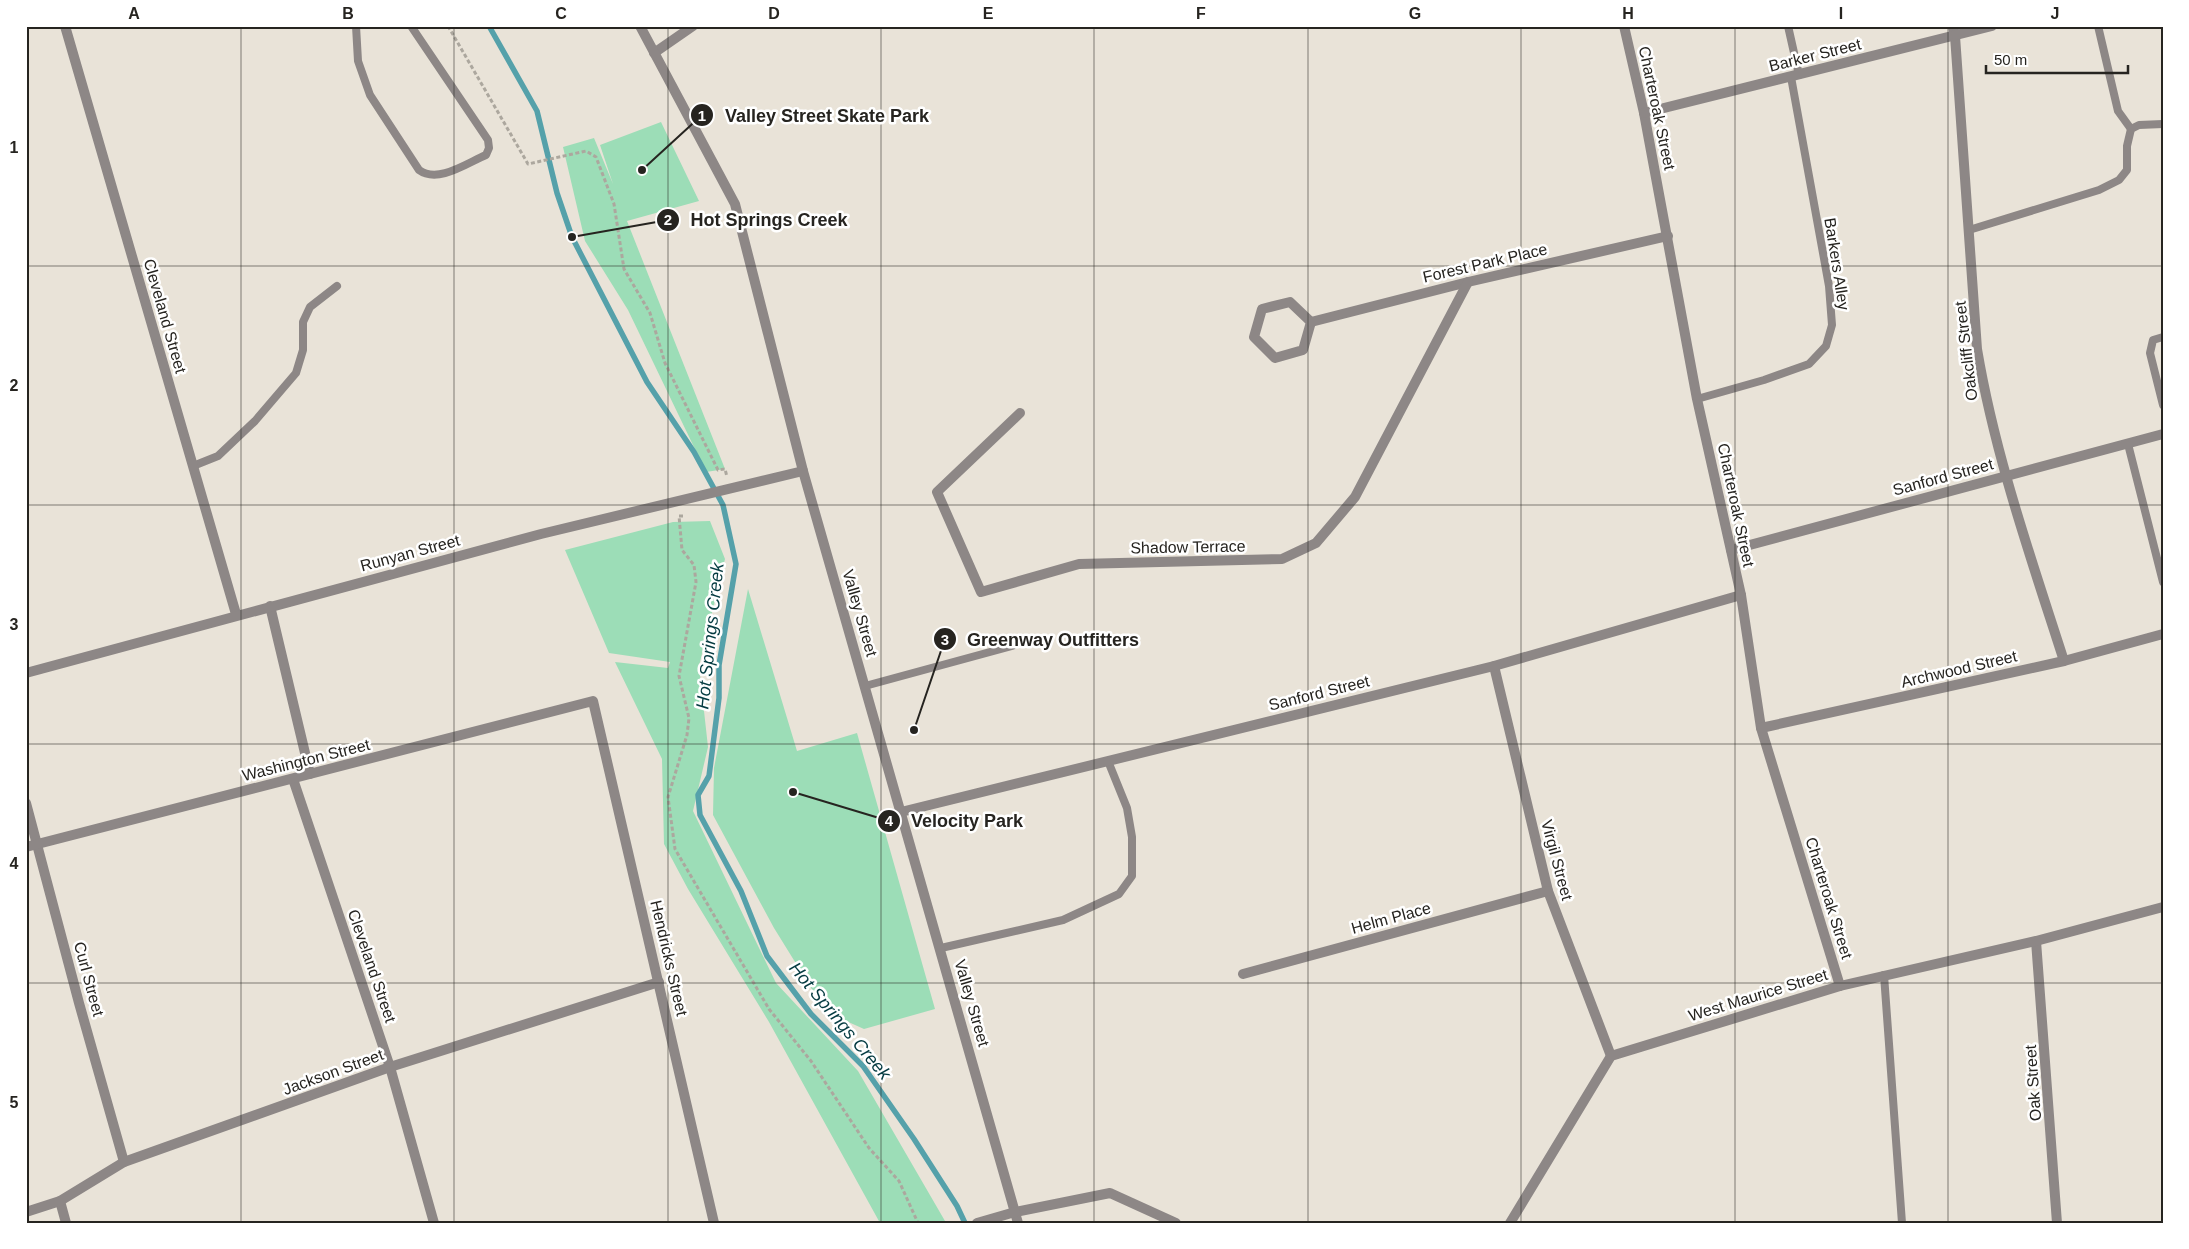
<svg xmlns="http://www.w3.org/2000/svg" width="2189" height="1249" viewBox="0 0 2189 1249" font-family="Helvetica,sans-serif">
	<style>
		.green { fill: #9cddb7 }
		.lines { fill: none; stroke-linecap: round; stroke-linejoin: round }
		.stream { stroke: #55a1aa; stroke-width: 5.5 }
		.path { stroke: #aca79e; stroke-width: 3; stroke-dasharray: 4 2.5; stroke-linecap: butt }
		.service { stroke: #8d8786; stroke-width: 8 }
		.minor { stroke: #8d8786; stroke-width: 10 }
		.tertiary { stroke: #8d8786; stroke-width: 10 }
		.grid { fill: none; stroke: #262420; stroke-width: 1; stroke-opacity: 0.55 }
		.labels { text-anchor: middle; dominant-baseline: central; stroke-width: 5; stroke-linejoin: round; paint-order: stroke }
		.street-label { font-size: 16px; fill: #262420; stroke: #fff }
		.water-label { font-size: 18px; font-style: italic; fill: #053b41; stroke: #fff }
		.leader { fill: none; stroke: #262420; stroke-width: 2 }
		.callout-dot { fill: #262420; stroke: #fff; stroke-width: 2 }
		.mark-label { font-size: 15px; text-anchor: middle; font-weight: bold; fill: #fff }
		.callout-label { font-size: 18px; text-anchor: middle; font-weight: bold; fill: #262420; stroke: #fff; stroke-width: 5; stroke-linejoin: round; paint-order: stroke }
		.neatline { fill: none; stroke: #262420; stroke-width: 2 }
		.grid-label { font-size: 16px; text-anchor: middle; font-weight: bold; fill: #262420 }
	</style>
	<rect width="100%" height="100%" fill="#e9e3d8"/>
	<!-- green -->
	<g class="green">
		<polygon points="661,122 699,201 627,221 725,469 706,472 628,310 585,241 563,147 594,138 613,184 600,145"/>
		<polygon points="710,521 725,559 699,666 708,747 693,811 776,983 858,1071 945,1221 880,1223 769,1022 688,889 664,844 662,759 615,662 668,668 670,662 609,653 565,550 673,522"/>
		<polygon points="748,589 797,751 857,733 935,1009 864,1029 826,1012 774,928 713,815 714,768"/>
	</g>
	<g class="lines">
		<!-- stream -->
		<polyline class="stream" points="489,26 537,111 557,193 572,237 647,382 694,452 723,505 736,564 719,665 719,698 709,776 698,795 700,815 741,891 767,956 811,1014 863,1066 914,1139 957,1206 965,1223"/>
		<!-- path -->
		<g class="path">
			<polyline points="448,26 528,164 586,151 596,157 614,204 624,269 650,313 665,363 718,470 725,469 727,477"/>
			<polyline points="683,516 679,516 682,550 694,565 696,582 679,676 689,718 687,735 668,797 675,849 769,1009 811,1061 869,1148 899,1181 918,1223"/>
		</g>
		<!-- service -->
		<g class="service">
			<path d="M356,26L358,61L370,95L419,170C438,184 467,163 486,155L489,148L488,140L411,26"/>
			<polyline points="1788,26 1799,75"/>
			<polyline points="2098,26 2118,111 2131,129"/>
			<polyline points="1969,230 2099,190 2119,180 2127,170 2127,146 2131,129 2139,125 2163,124"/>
			<polyline points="2163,337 2153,340 2150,353 2163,405"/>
			<polyline points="1697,399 1764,380 1809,364 1826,346 1832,325 1829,286 1791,77"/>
			<polyline points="2128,444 2163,582"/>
			<polyline points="193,466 218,456 255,421 296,373 303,350 303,322 310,307 337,286"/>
			<polyline points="865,686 1012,646"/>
			<polyline points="941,948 1063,920 1119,894 1132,876 1132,837 1127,808 1108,761"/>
			<polyline points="1884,975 1902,1223"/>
		</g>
		<!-- minor -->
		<g class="minor">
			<polyline points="65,26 236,614"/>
			<polyline points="1624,26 1644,113 1697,399 1741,595 1761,728 1840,986"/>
			<path d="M1953,26L1955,36L1977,349C1995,456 2031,558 2064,661"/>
			<polyline points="654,53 693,26"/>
			<polyline points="1644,113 1992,26"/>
			<polygon points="1290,302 1311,322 1303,350 1275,358 1254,337 1262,309"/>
			<polyline points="1311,322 1468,282 1668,236"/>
			<polyline points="1020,413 937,492 981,592 1079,564 1282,559 1316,543 1355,497 1468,282"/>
			<polyline points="1731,550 2163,434"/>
			<polyline points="270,606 310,774"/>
			<polyline points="1494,666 1548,891 1611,1056"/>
			<polyline points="26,673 541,534 803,471"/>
			<polyline points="1761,728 2064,661 2163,634"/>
			<polyline points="293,779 390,1067 434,1223"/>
			<polyline points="26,803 79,1003 124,1162"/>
			<polyline points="901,812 1494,666 1741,595"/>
			<polyline points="26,847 593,701 714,1223"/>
			<polyline points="2036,941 2057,1223"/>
			<polyline points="1243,974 1548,891"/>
			<polyline points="60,1201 66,1223"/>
			<polyline points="26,1212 60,1201 124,1162 390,1067 659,982"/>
			<polyline points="1015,1212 1110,1193 1176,1223"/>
			<polyline points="1510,1223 1611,1056 1840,986 2036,941 2163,907"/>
		</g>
		<!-- tertiary -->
		<g class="tertiary">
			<polyline points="640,26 735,204 803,471 1018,1223"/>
			<polyline points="977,1223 1015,1212"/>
		</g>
	</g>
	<!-- grid -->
	<path class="grid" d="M241,26V1223M454,26V1223M668,26V1223M881,26V1223M1094,26V1223M1308,26V1223M1521,26V1223M1735,26V1223M1948,26V1223M26,266H2163M26,505H2163M26,744H2163M26,983H2163"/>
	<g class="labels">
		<!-- street labels -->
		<g class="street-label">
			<text transform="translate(1815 55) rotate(-14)">Barker Street</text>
			<text transform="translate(1657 108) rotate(78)">Charteroak Street</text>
			<text transform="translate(1485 263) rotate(-13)">Forest Park Place</text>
			<text transform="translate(1837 264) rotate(81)">Barkers Alley</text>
			<text transform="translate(165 316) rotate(74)">Cleveland Street</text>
			<text transform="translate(1966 351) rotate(-97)">Oakcliff Street</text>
			<text transform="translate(1943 477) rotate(-15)">Sanford Street</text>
			<text transform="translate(1736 505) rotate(78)">Charteroak Street</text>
			<text transform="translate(1188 547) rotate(-1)">Shadow Terrace</text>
			<text transform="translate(410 553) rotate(-15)">Runyan Street</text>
			<text transform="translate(860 613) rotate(74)">Valley Street</text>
			<text transform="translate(1959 669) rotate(-13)">Archwood Street</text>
			<text transform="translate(1319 693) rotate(-14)">Sanford Street</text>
			<text transform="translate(306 760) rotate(-14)">Washington Street</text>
			<text transform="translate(1557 860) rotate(75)">Virgil Street</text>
			<text transform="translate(1829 898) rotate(73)">Charteroak Street</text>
			<text transform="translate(1391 918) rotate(-15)">Helm Place</text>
			<text transform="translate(669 958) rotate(77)">Hendricks Street</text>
			<text transform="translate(372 966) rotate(71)">Cleveland Street</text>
			<text transform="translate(89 979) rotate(75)">Curl Street</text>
			<text transform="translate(1758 995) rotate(-17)">West Maurice Street</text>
			<text transform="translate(972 1003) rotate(74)">Valley Street</text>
			<text transform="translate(333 1072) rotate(-20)">Jackson Street</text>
			<text transform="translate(2033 1083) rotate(-94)">Oak Street</text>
		</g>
		<!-- water labels -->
		<g class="water-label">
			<text transform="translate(710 636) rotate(-84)">Hot Springs Creek</text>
			<text transform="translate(840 1021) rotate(50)">Hot Springs Creek</text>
		</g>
	</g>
	<!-- callouts -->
	<path class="leader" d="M642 170L702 115M572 237L668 220M914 730L945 639M793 792L889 821"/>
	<g class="callout-dot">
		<circle cx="642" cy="170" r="5"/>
		<circle cx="572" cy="237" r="5"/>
		<circle cx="914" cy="730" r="5"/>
		<circle cx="793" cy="792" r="5"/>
		<circle cx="702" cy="115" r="12"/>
		<circle cx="668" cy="220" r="12"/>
		<circle cx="945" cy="639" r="12"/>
		<circle cx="889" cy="821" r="12"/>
	</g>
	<g class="mark-label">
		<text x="702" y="121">1</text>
		<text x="668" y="225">2</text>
		<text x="945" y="645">3</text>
		<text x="889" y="826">4</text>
	</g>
	<g class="callout-label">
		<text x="827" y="122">Valley Street Skate Park</text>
		<text x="769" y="226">Hot Springs Creek</text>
		<text x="1053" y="646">Greenway Outfitters</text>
		<text x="967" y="827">Velocity Park</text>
	</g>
	<!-- border -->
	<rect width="2189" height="1249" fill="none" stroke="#ffffff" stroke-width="55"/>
	<!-- scale -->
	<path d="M1986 65v8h142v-8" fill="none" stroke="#262420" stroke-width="2.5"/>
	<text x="1994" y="65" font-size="15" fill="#262420" stroke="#ffffff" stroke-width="4" paint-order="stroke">50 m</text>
	<rect x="28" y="28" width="2134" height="1194" class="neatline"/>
	<g class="grid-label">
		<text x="134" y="19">A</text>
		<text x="348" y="19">B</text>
		<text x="561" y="19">C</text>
		<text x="774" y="19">D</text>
		<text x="988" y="19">E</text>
		<text x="1201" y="19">F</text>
		<text x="1415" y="19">G</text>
		<text x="1628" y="19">H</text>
		<text x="1841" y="19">I</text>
		<text x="2055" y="19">J</text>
		<text x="14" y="153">1</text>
		<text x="14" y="391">2</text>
		<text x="14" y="630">3</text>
		<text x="14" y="869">4</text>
		<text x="14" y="1108">5</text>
	</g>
</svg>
